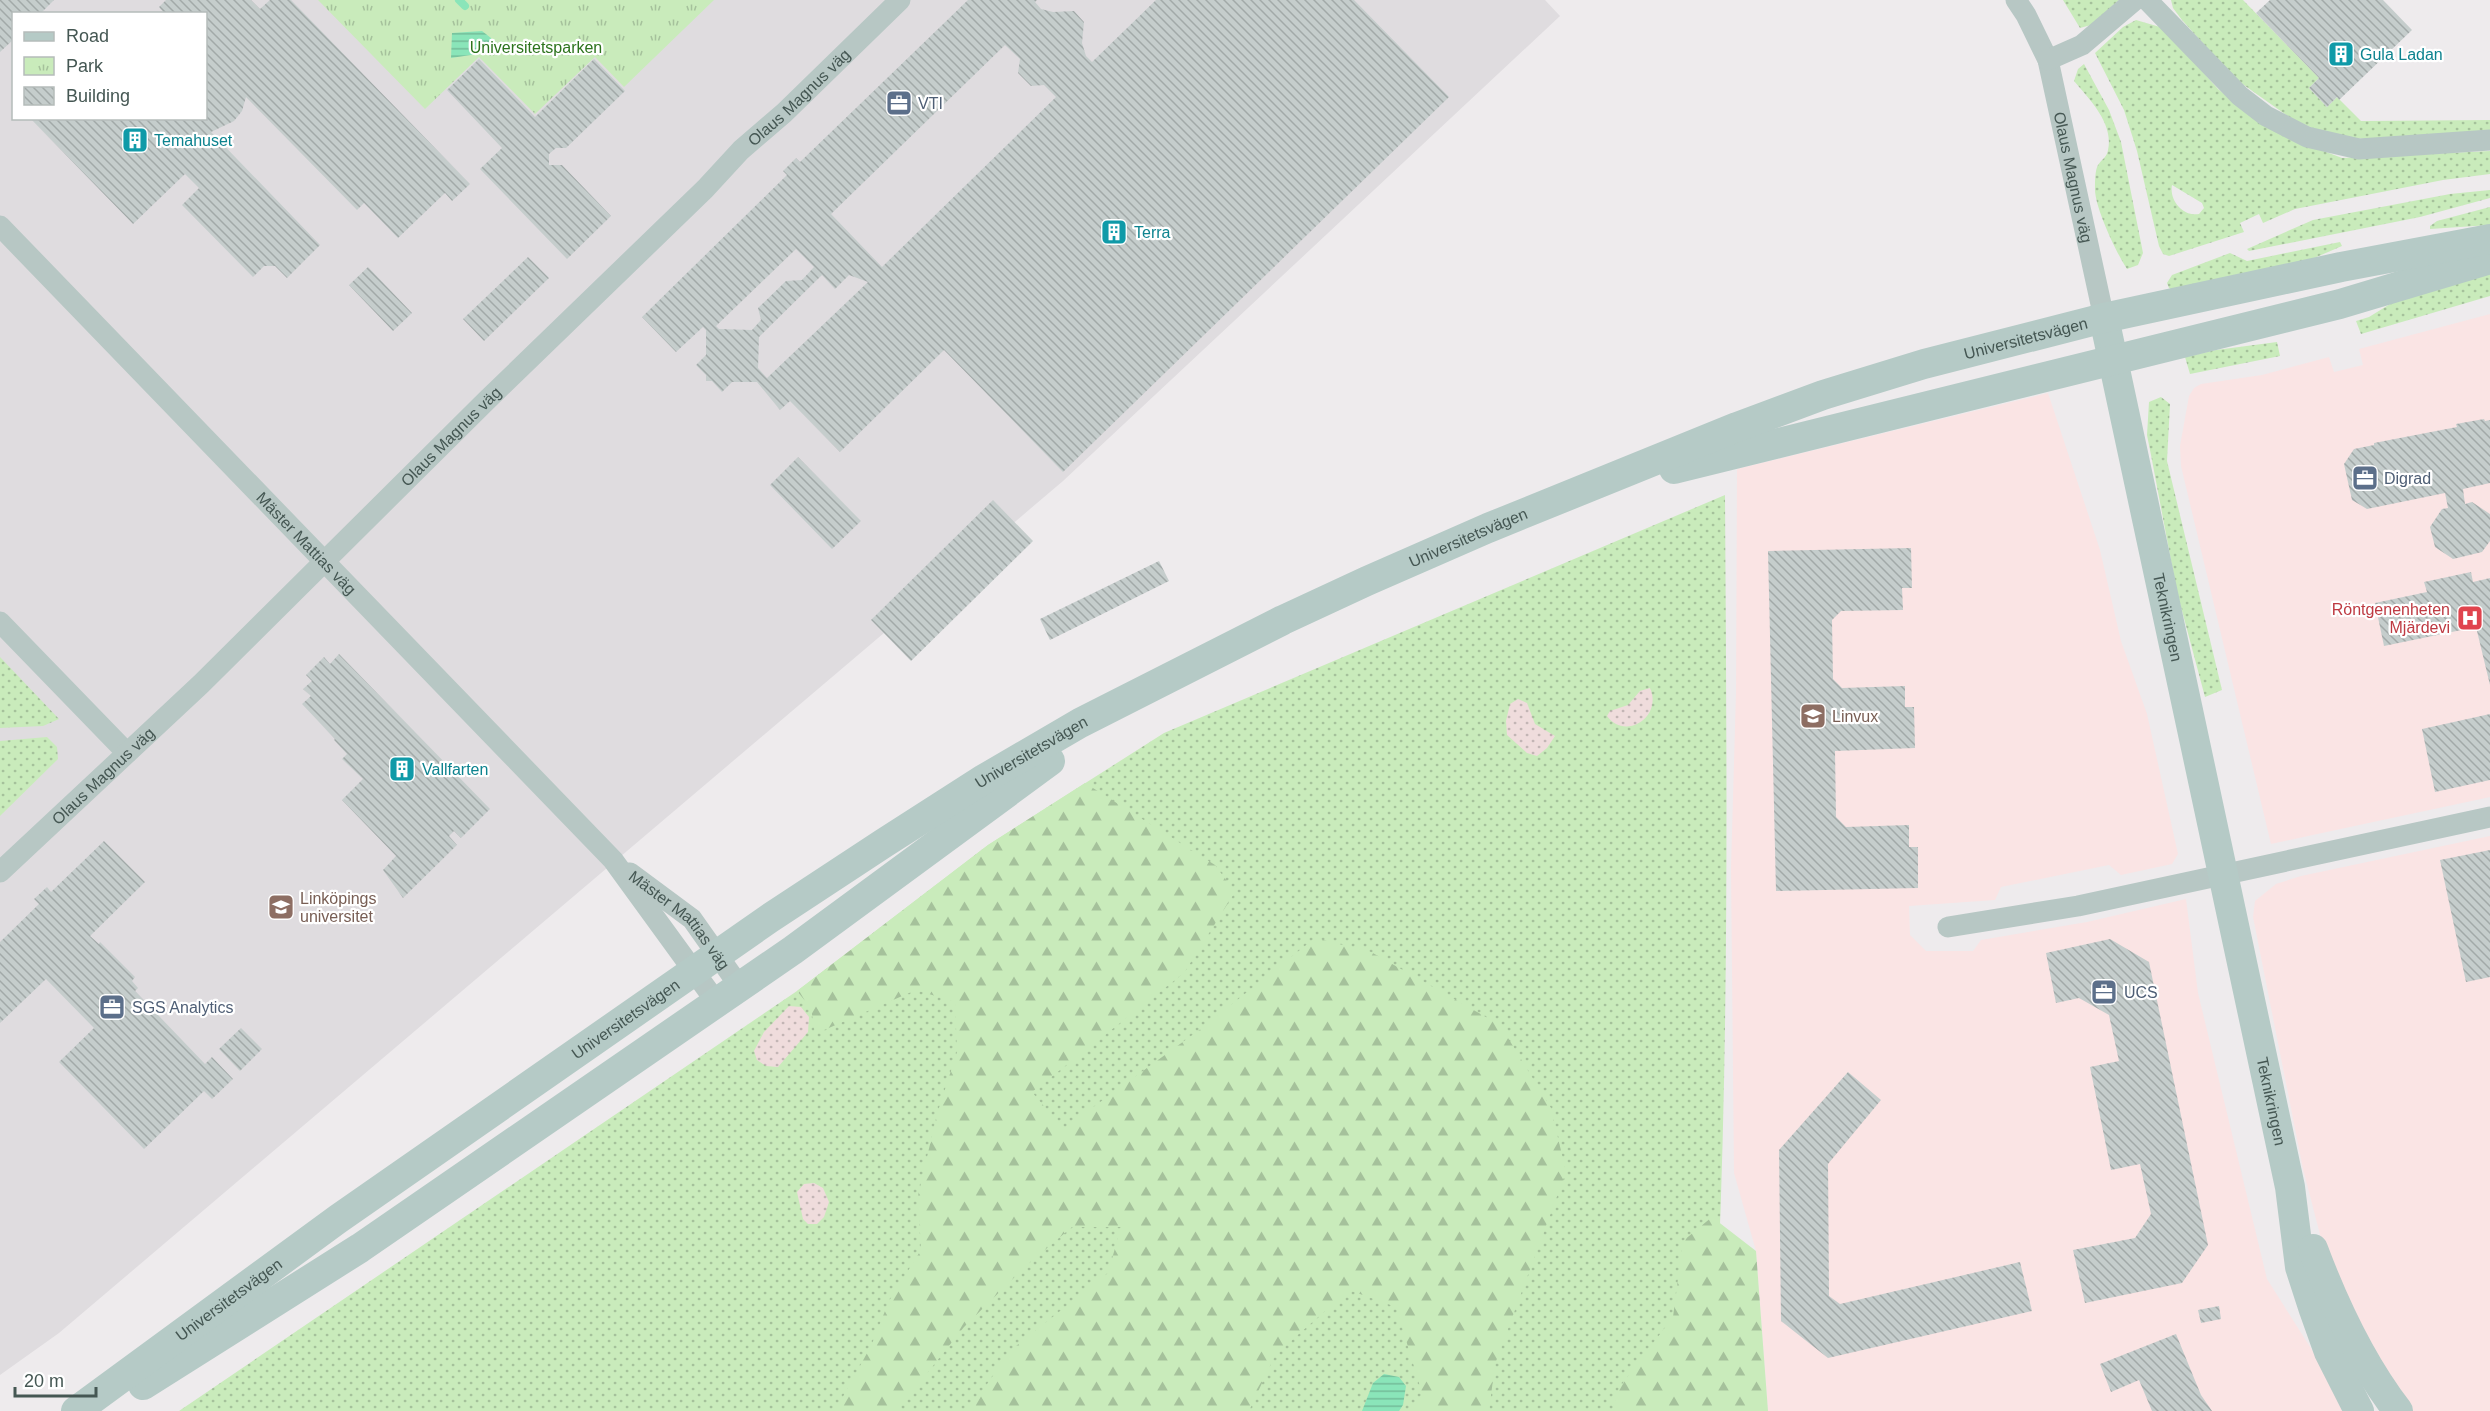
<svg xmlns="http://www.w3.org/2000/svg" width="2490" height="1411" viewBox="0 0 2490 1411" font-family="Arial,sans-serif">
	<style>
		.commercial { fill: #fae4e4 }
		.education { fill: #dfdcdf; fill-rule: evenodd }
		.grass { fill: url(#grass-dots); fill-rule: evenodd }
		.forest { fill: url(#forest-firs) }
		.sand { fill: url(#sand-dots) }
		.park { fill: url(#park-tufts) }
		.water { fill: url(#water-rules) }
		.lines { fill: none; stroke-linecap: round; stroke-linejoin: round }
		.stream { stroke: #8ae5b9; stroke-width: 8 }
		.building { fill: url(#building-back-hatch); fill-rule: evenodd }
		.street { stroke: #b7c7c4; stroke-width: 21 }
		.secondary { stroke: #b5cac6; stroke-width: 30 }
		.labels { text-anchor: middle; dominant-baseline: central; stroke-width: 4.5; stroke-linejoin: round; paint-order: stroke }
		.park-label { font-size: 16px; fill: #2c731c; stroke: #fff }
		.culture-label { font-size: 16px; fill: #0d838f; stroke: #fff; text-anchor: start }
		.street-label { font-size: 16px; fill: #455753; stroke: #fff }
		.service-label { font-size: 16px; fill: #4e5e75; stroke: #fff; text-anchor: start }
		.health-label { font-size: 16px; fill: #be3a42; stroke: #fff; text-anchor: end }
		.education-label { font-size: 16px; fill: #785e54; stroke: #fff; text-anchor: start }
	</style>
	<defs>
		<pattern id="grass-dots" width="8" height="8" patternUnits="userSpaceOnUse" patternTransform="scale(1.5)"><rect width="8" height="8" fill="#c9ebbb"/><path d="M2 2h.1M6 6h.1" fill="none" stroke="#a5c19b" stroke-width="1.8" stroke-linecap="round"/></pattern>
		<pattern id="forest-firs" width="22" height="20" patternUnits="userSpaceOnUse" patternTransform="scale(1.5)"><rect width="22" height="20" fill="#c9ebbb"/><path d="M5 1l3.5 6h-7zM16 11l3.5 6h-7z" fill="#a5c19b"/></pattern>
		<pattern id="sand-dots" width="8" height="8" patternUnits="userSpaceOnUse" patternTransform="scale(1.5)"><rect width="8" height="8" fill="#efdcdc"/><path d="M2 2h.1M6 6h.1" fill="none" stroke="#c3b5b5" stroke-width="1.8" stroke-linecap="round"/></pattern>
		<pattern id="park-tufts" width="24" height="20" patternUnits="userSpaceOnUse" patternTransform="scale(1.5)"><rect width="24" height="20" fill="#c9ebbb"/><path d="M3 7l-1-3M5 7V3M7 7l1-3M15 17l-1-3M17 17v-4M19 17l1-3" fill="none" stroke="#a5c19b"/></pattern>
		<pattern id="water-rules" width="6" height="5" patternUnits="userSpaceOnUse" patternTransform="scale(1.5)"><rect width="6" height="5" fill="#8ae5b9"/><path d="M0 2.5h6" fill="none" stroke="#73bc99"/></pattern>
		<pattern id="building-back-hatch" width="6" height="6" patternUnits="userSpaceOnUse" patternTransform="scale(1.5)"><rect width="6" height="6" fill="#c5cdcc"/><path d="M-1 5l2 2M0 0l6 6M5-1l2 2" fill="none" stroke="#a2a9a8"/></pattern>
	</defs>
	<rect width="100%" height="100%" fill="#eeebed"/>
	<!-- commercial -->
	<g class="commercial">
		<polygon points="2490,314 2490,797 2271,844 2181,466 2180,446 2189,396 2194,388 2201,384 2262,375 2329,357 2334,372 2363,365 2359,349"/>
		<polygon points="2048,393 2100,550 2121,641 2147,714 2178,854 2172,864 2121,875 2109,865 2001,887 1995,900 1909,906 1910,935 1926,951 1973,951 1981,940 2087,922 2186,899 2198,993 2267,1279 2317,1358 2347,1411 1768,1411 1756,1251 1734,1173 1731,867 1736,693 1737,469"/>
		<polygon points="2490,836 2490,1411 2412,1411 2392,1386 2323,1246 2303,1169 2253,917 2255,901 2276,884 2301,876"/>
	</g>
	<!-- education -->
	<path class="education" d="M0,0H1545L1560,16L1063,481L59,1333L0,1375ZM14,14H206V118H14Z"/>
	<!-- grass -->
	<g class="grass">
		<polygon points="2063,0 2119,0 2091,25 2080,28"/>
		<polygon points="2171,0 2243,0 2319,78 2309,88 2327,107 2337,97 2361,121 2490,120 2490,131 2369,139 2352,138 2312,128 2289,117 2234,78 2182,20 2173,8"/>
		<path d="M2136,20L2160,27L2178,44L2218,89L2251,116L2285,136L2342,158L2490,151V174L2443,180L2295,209L2263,223L2259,214L2240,223L2244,232L2169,256L2163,254L2159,246L2137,151L2124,110L2095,53L2123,27ZM2172,185L2202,203L2204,208L2199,214C2183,217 2169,200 2172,185Z"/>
		<path d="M2084,64L2109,110L2121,142L2143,253L2138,265L2127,269C2117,254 2094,206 2095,188C2095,182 2095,170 2098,165C2102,159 2107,157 2108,150C2114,123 2089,99 2074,81L2078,69Z"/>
		<polygon points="2490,190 2490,198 2420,217 2249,251 2247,249 2313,220 2450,194"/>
		<polygon points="2490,207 2490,225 2430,229 2430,226 2437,221"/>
		<polygon points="2340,242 2342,246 2298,265 2175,292 2169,288 2167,283 2172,275 2230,253 2247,261"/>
		<polygon points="2490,271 2490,296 2361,334 2356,321 2369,317 2395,301"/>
		<polygon points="2277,342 2280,356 2190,374 2185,357 2216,350"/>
		<polygon points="2161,397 2170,404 2167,461 2222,690 2205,697 2177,592 2151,455 2147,435 2149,402"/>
		<path d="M1725,495C1727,800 1730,1106 1711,1411H179L797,991L988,845L1164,733Z"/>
		<polygon points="0,657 59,719 43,726 0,728"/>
		<polygon points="47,737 57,747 58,759 0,816 0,741"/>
	</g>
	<!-- forest -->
	<g class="forest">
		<polygon points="1085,783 1215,865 1235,892 1184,973 1032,1092 1063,1129 1202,1028 1315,938 1371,952 1500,1025 1551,1108 1566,1172 1495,1364 1489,1411 1414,1411 1422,1393 1396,1307 1349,1290 1275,1355 1249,1411 964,1411 978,1397 1011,1350 1108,1273 1121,1227 1072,1227 1027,1265 964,1327 897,1411 835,1411 871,1346 889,1301 921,1250 918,1196 937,1114 957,1052 955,1002 916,990 815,1034 811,1008 797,991 988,845"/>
		<polygon points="1712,1217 1756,1251 1768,1411 1612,1411 1619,1388 1673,1317 1683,1241"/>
	</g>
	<!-- sand -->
	<g class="sand">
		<path d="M1650,688C1663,717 1625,741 1607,716L1610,711L1628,705L1640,691Z"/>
		<polygon points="1518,699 1527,703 1535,724 1555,736 1547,748 1537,756 1527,753 1507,735 1506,721 1510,704"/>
		<polygon points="789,1006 801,1007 809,1017 808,1032 778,1067 766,1066 757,1060 754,1051 764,1032"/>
		<polygon points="814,1183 823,1188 829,1202 824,1217 817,1224 808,1224 803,1219 797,1192 804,1184"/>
	</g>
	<!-- park -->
	<polygon class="park" points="318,0 714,0 624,87 595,57 535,114 479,57 425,109"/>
	<!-- water -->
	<g class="water">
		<polygon points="482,31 491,38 497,51 451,58 452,33"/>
		<polygon points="1384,1374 1399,1377 1406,1386 1403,1405 1399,1411 1362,1411 1373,1383"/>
	</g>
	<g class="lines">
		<!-- stream -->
		<polyline class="stream" points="459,0 465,6"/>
	</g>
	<!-- building -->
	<g class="building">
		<polygon points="0,0 54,0 40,14 14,14 14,39 0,52"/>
		<polygon points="166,0 251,0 260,9 270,0 291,0 470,184 452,201 445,193 398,238 364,203 357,210 246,97 242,111 234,121 211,132 320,245 287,278 275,266 264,266 253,277 182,205 199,188 185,174 133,224 30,118 206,118 206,14 165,14 159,7"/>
		<path d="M968,0H1037L1035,2L1041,9L1053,12L1074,11L1084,22L1082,43L1086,56L1092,62L1156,0H1354L1449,97L1063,472L944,350L840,452L790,401L780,410L757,382H732L722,392L712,381H706V375L696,365L706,355V330L703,327L676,352L642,317L787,175L783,171L796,158L800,162ZM1005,45L1020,59L1018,73L1031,86L1044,85L1056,97L882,267L831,214ZM796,249L814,267L802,280L786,281L758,308L761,320L752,330L719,329L716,326ZM822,275L835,289L849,275L868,282L767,378L758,368L759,337Z"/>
		<polygon points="2270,0 2383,0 2412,30 2339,100 2337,97 2327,107 2309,88 2319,78 2256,13"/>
		<polygon points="479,59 535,117 594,59 625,91 566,148 556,148 549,154 549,165 562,165 611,216 567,259 480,169 502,148 447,90"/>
		<polygon points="528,257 549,278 484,341 463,319"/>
		<polygon points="368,267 412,313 393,331 349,285"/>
		<polygon points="2484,419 2485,421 2490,420 2490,483 2463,489 2465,504 2472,502 2490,514 2490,541 2482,552 2453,559 2435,547 2430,527 2442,509 2448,508 2445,493 2367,509 2352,500 2344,464 2354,449 2374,445 2374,443 2457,427 2456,424"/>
		<polygon points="798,457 861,521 832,549 770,485"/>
		<polygon points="993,500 1033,541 911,661 871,620"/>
		<polygon points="1911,548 1912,588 1902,588 1903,610 1841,611 1832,620 1833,679 1842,688 1905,686 1905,707 1914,707 1915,748 1835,751 1836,817 1846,827 1909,825 1909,847 1918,847 1918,888 1776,891 1768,551"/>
		<polygon points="1159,561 1169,581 1050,640 1040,619"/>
		<polygon points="2471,572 2473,582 2490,578 2490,685 2476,627 2384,646 2375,603 2427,592 2424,582"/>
		<polygon points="339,654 490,809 461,838 454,831 449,836 457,845 403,898 383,870 396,856 342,800 363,779 342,759 347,754 334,740 335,739 302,704 311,696 303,689 312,681 306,675 324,657 330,664"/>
		<polygon points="2490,714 2490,780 2435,792 2422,729"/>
		<polygon points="104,841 145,882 90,936 99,944 100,942 135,977 132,981 138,988 135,991 205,1064 212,1057 233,1079 212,1099 204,1091 144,1149 59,1062 94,1028 46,979 0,1023 0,942 39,904 34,899 47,887 51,892"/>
		<polygon points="2490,850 2490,977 2466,982 2440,860"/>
		<polygon points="2110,939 2149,962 2208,1245 2182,1283 2085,1303 2073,1250 2135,1238 2151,1214 2140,1164 2111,1170 2090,1067 2119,1061 2109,1015 2079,998 2056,1003 2046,953"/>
		<polygon points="241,1028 262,1049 240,1071 219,1049"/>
		<polygon points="1848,1072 1881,1100 1828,1164 1829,1296 1840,1304 2020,1262 2032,1311 1828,1358 1781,1321 1779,1150"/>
		<polygon points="2219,1306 2221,1319 2201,1323 2198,1310"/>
		<polygon points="2176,1334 2201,1395 2212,1411 2152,1411 2139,1380 2111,1392 2100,1364"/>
	</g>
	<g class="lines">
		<!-- street -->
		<g class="street">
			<path id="s1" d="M2016,0L2026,15L2048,60L2104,318"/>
			<polyline points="2147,0 2240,96 2266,116 2307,137 2359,149 2490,140"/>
			<polyline points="2048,60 2082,45 2135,0"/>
			<path id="s2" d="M0,226L613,860L717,1003"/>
			<polyline points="0,622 127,753"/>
			<path id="s3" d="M0,872L201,684L487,400L705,189L741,150L784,113L900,0"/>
			<path id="s4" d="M630,873L692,919L740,987"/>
			<polyline points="1948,927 2078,906 2490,817"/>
		</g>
		<!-- secondary -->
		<g class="secondary">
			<path id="s5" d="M2104,318L2290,1187L2300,1267L2314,1310L2329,1352L2359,1411"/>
			<polyline points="1674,469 2340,304 2490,259"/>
			<path d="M2313,1249C2334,1305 2361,1363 2398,1411"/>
			<polyline points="143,1385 360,1248 793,950 1050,761"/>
			<path id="s6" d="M76,1411L338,1219L770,918L884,843L984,779L1080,723L1283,620L1367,581L1488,528L1737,427L1823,395L1924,364L2104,318L2341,267L2490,239"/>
		</g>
	</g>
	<!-- icons -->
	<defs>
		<symbol id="building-square" viewBox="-11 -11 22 22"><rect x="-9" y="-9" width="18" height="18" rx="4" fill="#0f9aa8" stroke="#fff"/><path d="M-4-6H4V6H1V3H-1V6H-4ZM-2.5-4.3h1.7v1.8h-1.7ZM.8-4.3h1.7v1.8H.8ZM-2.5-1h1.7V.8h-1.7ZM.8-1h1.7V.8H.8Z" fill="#fff"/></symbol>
		<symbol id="office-square" viewBox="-11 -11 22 22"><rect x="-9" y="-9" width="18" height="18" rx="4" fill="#5c6f8a" stroke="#fff"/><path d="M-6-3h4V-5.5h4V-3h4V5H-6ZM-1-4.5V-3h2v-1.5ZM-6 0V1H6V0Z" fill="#fff"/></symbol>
		<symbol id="hospital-square" viewBox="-11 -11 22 22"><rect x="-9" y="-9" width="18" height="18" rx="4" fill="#e0444e" stroke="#fff"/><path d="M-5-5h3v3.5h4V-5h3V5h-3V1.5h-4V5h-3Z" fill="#fff"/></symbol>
		<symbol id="school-square" viewBox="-11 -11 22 22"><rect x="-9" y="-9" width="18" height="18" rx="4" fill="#8d6e63" stroke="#fff"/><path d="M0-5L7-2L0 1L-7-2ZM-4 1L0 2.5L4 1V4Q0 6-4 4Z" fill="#fff"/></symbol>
		<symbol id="university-square" viewBox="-11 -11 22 22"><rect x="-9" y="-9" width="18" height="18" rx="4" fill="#8d6e63" stroke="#fff"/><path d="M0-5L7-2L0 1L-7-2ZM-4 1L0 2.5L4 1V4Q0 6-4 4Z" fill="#fff"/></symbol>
	</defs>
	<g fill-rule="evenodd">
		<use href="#building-square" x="2326" y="39" width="30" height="30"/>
		<use href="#office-square" x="884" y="88" width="30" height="30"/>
		<use href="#building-square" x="120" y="125" width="30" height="30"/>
		<use href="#building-square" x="1099" y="217" width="30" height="30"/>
		<use href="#office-square" x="2350" y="463" width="30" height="30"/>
		<use href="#hospital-square" x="2455" y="603" width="30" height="30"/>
		<use href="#school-square" x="1798" y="701" width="30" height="30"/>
		<use href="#building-square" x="387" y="754" width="30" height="30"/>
		<use href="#university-square" x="266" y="892" width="30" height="30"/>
		<use href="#office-square" x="2089" y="977" width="30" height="30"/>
		<use href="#office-square" x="97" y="992" width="30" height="30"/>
	</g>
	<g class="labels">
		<!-- park labels -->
		<g class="park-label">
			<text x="536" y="47">Universitetsparken</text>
		</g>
		<!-- culture labels -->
		<g class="culture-label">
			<text x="2360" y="54">Gula Ladan</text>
			<text x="154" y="140">Temahuset</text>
			<text x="1134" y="232">Terra</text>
			<text x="422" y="769">Vallfarten</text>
		</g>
		<!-- street labels -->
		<g class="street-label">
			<text stroke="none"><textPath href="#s3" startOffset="1113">Olaus Magnus väg</textPath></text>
			<text stroke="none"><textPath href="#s1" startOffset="188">Olaus Magnus väg</textPath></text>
			<text stroke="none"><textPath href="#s6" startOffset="2241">Universitetsvägen</textPath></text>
			<text stroke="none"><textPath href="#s3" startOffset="627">Olaus Magnus väg</textPath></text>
			<text stroke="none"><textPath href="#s6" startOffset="1648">Universitetsvägen</textPath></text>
			<text stroke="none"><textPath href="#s2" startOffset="441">Mäster Mattias väg</textPath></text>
			<text stroke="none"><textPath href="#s5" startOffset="306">Teknikringen</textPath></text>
			<text stroke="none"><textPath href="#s6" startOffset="1161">Universitetsvägen</textPath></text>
			<text stroke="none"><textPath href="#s3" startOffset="141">Olaus Magnus väg</textPath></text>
			<text stroke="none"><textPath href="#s4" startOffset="69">Mäster Mattias väg</textPath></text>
			<text stroke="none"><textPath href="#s6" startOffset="675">Universitetsvägen</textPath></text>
			<text stroke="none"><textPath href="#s5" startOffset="801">Teknikringen</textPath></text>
			<text stroke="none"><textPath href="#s6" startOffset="189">Universitetsvägen</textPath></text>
		</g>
		<!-- service labels -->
		<g class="service-label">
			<text x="918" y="103">VTI</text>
			<text x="2384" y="478">Digrad</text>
			<text x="2124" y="992">UCS</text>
			<text x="132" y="1007">SGS Analytics</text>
		</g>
		<!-- health labels -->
		<g class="health-label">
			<text x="2450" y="609">Röntgenenheten<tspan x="2450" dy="18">Mjärdevi</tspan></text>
		</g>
		<!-- education labels -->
		<g class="education-label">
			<text x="1832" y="716">Linvux</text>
			<text x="300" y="898">Linköpings<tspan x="300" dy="18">universitet</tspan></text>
		</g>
	</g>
	<!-- legend -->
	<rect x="12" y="12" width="195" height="108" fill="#ffffff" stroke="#b5bcba" stroke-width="1.5"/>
	<rect x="24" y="32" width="30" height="9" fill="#b5cac6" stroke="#b5bcba" stroke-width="1.5"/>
	<text x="66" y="42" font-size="18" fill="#455753">Road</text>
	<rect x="24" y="57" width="30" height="18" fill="url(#park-tufts)" stroke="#b5bcba" stroke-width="1.5"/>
	<text x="66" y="72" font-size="18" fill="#455753">Park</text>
	<rect x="24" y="87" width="30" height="18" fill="url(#building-back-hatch)" stroke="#b5bcba" stroke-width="1.5"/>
	<text x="66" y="102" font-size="18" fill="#455753">Building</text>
	<!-- scale -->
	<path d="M15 1387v9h81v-9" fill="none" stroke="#455753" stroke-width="3"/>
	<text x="24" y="1387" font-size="18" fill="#455753" stroke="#ffffff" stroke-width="4.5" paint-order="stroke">20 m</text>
</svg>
